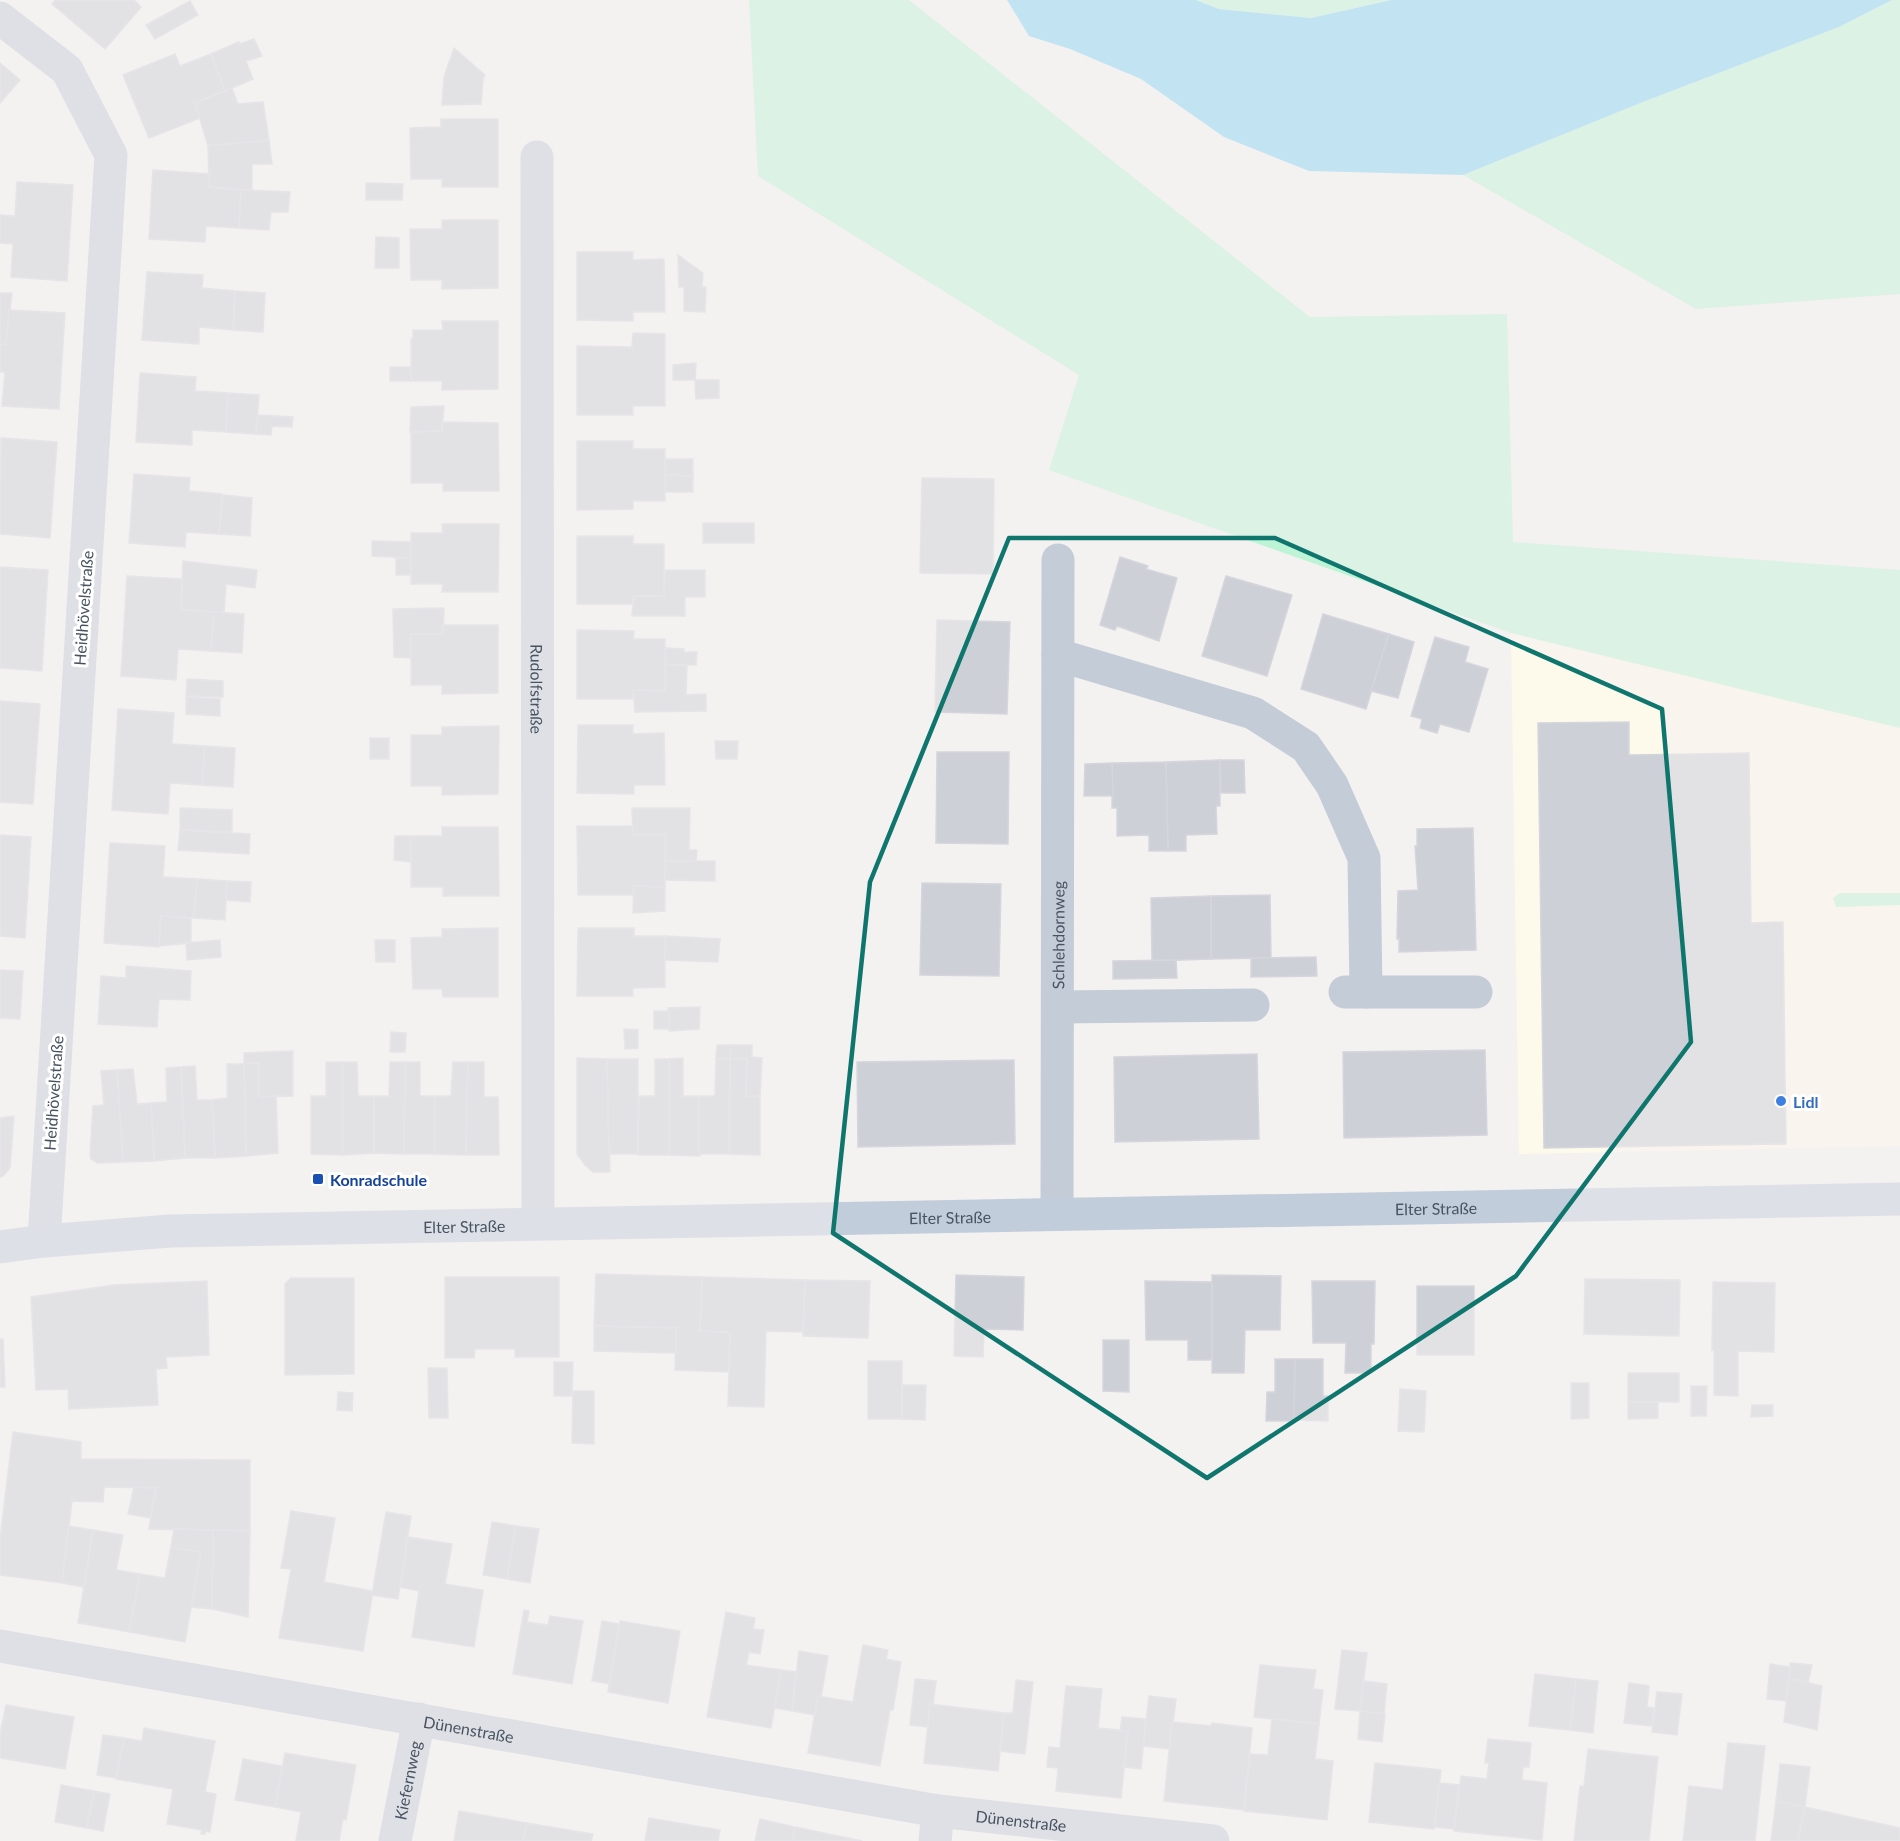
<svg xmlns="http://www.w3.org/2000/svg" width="1900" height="1841" viewBox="0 0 1900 1841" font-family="Lato,sans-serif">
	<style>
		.commercial { fill: #fefaeb }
		.green { fill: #bdf4d6 }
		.water { fill: #86d6f4 }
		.building { fill: #cdd0d6; stroke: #d5d6dd; stroke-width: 1.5 }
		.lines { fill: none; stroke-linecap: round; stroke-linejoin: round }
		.street { stroke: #c4ccd7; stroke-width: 33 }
		.secondary { stroke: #c2cddb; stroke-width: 33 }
		.marked { fill: none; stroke: #0f766e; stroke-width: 4.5; stroke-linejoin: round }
		.shop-dot { fill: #3f7fe0; stroke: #fff; stroke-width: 2 }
		.transit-dot { fill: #1a4fb4; stroke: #fff; stroke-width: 2 }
		.labels { text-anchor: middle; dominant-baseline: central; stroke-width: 6; stroke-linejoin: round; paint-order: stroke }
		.street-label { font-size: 16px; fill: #475361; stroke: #fff }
		.shop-label { font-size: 16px; font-weight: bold; fill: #366cbe; stroke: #fff; text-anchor: start }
		.transit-label { font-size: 16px; font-weight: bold; fill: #164399; stroke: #fff; text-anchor: start }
	</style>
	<rect width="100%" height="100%" fill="#f4f1f1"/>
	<!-- commercial -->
	<polygon class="commercial" points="1511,633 1900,728 1900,1146 1519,1154"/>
	<!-- green -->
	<g class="green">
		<polygon points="749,0 909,0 1310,317 1507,314 1513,542 1900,570 1900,728 1511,633 1049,470 1079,375 758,176"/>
		<polygon points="1196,0 1390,0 1311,18 1219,9"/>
		<polygon points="1892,0 1900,0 1900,294 1696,309 1463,175 1643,102 1839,27"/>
		<polygon points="1840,893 1900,893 1900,905 1836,907 1833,898"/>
	</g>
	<!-- water -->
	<polygon class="water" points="1007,0 1196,0 1219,9 1311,18 1391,0 1892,0 1839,27 1643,102 1463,175 1309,171 1224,137 1141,79 1070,49 1029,36"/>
	<!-- building -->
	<g class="building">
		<polygon points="55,0 134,0 141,7 105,49 52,4"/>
		<polygon points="190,1 198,15 155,39 146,25"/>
		<polygon points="254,39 262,56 246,61 253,79 225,91 211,54 239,42 239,44"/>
		<polygon points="454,48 485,75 483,80 481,104 442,105 444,77"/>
		<polygon points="175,54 180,66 211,54 225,91 195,103 200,118 149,138 123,75"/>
		<polygon points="0,63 20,80 0,103"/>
		<polygon points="232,88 238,104 263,102 269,140 208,146 195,103"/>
		<polygon points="441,119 498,119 498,187 442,187 442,179 411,179 410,128 441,127"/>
		<polygon points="269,140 272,164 252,164 252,190 209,187 208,146"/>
		<polygon points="153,170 210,174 209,187 241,190 239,228 206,226 205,242 149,239"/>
		<polygon points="17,182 73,185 67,281 11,277 13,244 0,243 0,215 15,216"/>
		<polygon points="366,183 403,184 402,200 366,200"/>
		<polygon points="241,190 290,192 288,212 271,212 269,230 239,228"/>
		<polygon points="442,220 498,220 498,288 442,289 442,280 411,280 410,229 442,229"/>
		<polygon points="376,237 399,238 399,268 375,268"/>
		<polygon points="577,252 633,252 633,260 664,259 665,312 633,312 633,321 577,320"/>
		<polygon points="678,255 703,273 702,287 706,287 705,312 684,311 684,287 679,287"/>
		<polygon points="147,272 203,275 202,288 235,291 233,330 199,327 199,344 142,340"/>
		<polygon points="235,291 265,293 263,332 233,330"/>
		<polygon points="0,293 12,293 6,344 0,344"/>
		<polygon points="9,310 65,313 59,409 2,406 5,372 0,372 0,344 6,344"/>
		<polygon points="442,321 498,321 498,389 442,390 442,381 411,381 411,339 413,339 413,330 443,330"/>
		<polygon points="633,333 665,334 665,406 633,406 633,415 577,415 577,346 632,347"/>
		<polygon points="696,363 695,380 673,380 673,365"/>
		<rect x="390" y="367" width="21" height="14"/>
		<polygon points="140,373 196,377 195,391 228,393 226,432 192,430 192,445 136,442"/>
		<polygon points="695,380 719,380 719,398 696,399"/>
		<polygon points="228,393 259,395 256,434 226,432"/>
		<polygon points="444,406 442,431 410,432 411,407"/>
		<polygon points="258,415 293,417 292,427 272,426 271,435 256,434"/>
		<polygon points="442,422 498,423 499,491 443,491 443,483 411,483 411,432 442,431"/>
		<polygon points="1,438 57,442 50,538 0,534"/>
		<polygon points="577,441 633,441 633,449 665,449 665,501 633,501 633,509 577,510"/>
		<polygon points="665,459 693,459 693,476 665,475"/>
		<polygon points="134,474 190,478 189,491 222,494 219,534 186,532 185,547 129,543"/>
		<polygon points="665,475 693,476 693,492 665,492"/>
		<polygon points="922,478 994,479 993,574 920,573"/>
		<polygon points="223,495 252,498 250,536 219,534"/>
		<rect x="703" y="523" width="51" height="20"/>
		<polygon points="442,524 499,524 498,592 442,592 443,584 411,584 411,533 443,533"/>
		<polygon points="577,536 633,536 633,544 664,544 664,596 634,596 632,604 577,604"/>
		<polygon points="372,541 411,542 411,558 372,556"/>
		<polygon points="1120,557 1148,566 1146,569 1177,578 1159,641 1117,626 1115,630 1100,625"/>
		<rect x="396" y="558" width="15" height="17"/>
		<polygon points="183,561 257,570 255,588 226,584 224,613 181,610"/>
		<polygon points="0,567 48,570 42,671 0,668"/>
		<polygon points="665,570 705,570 705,597 685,597 685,616 632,616 634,596 664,596"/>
		<polygon points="127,576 182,579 181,610 214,612 211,651 178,649 176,680 121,676"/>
		<polygon points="1226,576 1292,595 1267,676 1202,656"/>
		<polygon points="444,608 443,634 411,634 411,658 394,657 393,609"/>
		<polygon points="214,612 244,614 242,653 211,651"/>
		<polygon points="1323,614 1389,634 1366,709 1301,689"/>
		<polygon points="937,620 1010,622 1007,714 935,712"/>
		<polygon points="443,625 498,625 498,693 442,694 442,685 411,685 411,634 443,634"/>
		<polygon points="577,630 634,631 633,639 665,639 665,691 633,690 633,699 577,699"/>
		<polygon points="1389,634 1414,642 1398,698 1371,691"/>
		<polygon points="1435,637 1469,647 1465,662 1488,669 1469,732 1440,724 1437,733 1420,728 1422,719 1411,716"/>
		<polygon points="665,648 684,649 684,652 697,652 696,665 665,665"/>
		<polygon points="665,665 687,665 686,695 706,694 706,711 635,712 633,690 665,691"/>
		<polygon points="187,679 223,681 223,697 186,696"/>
		<polygon points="186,697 220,699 220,716 186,714"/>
		<polygon points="0,701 40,704 33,804 0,802"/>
		<polygon points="118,709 174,713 172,744 205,746 202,785 170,783 168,814 112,810"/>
		<polygon points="1629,722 1629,755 1749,753 1751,923 1783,922 1786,1144 1544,1148 1538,723"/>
		<polygon points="578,725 633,725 633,734 664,733 665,785 634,785 634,794 577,793"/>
		<polygon points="499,726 498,794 442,795 442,786 411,786 411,735 442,735 442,727"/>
		<rect x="370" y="738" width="19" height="21"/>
		<polygon points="715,741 738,741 737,759 716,759"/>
		<polygon points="205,746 235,748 233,787 202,785"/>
		<polygon points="937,752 1009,752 1008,844 936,843"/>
		<polygon points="1220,760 1220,806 1216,806 1217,834 1186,835 1186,851 1168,851 1166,762"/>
		<polygon points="1220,760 1244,760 1245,793 1221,793"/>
		<polygon points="1166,762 1168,851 1149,851 1149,835 1117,836 1117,808 1112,808 1112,763"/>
		<polygon points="1112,763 1113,796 1084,796 1085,764"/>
		<polygon points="180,808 232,810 232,832 180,830"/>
		<polygon points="632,808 690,808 689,850 697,850 696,861 665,861 665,835 633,835"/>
		<polygon points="577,826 632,826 633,835 665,835 665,887 634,886 633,895 578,895"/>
		<polygon points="442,827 498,827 499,896 443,896 443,887 411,887 411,836 442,836"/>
		<polygon points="1473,828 1476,950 1399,952 1399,939 1397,939 1398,891 1418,890 1415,846 1417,846 1417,829"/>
		<polygon points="180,830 250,834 249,854 178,850"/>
		<polygon points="0,835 31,837 25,938 0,936"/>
		<polygon points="395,836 411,836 411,862 394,860"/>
		<polygon points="110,843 165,846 163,877 197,879 194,918 161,916 159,947 104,943"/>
		<polygon points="665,861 715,861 715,881 665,880"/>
		<polygon points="197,879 227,881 225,920 194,918"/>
		<polygon points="227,881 251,882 250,902 226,900"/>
		<polygon points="922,883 1001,884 999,976 920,975"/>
		<polygon points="634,886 665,887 665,911 633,913"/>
		<polygon points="1270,895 1271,958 1211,959 1211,896"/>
		<polygon points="1211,896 1211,959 1152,961 1151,898"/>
		<polygon points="161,916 191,918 191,943 159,946"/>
		<polygon points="498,928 498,997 443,997 442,989 413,989 411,938 442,937 442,929"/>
		<polygon points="578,928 634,928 634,936 665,936 665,987 633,988 633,996 577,996"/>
		<polygon points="665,936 720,939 718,962 665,960"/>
		<polygon points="220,940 221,957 187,960 186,943"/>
		<polygon points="375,940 395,940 395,962 376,962"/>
		<polygon points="1316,957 1317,976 1251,977 1251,958"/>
		<polygon points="1176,960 1177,978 1113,979 1113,961"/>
		<polygon points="126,966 191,971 190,1000 159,999 157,1027 98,1024 101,976 126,978"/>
		<polygon points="0,970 23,971 20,1019 0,1018"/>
		<polygon points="700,1007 699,1029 669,1031 668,1008"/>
		<polygon points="654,1011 669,1011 668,1029 654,1029"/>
		<polygon points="624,1029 638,1030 638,1048 625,1049"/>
		<polygon points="391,1032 406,1033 405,1052 390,1052"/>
		<polygon points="717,1045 731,1045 730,1059 716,1059"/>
		<polygon points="731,1045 752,1045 752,1057 762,1058 760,1096 746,1096 747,1059 730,1059"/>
		<polygon points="1485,1050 1487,1135 1344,1138 1343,1052"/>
		<polygon points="293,1051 293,1096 259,1097 259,1063 244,1063 244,1053"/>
		<polygon points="1257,1054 1259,1139 1115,1142 1114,1057"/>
		<polygon points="577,1058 607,1059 610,1172 593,1172 585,1165 577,1154"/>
		<polygon points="683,1058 683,1096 699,1096 700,1156 669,1155 669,1059"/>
		<polygon points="607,1059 638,1059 638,1154 609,1154"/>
		<polygon points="655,1059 669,1059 669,1155 638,1155 639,1096 655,1096"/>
		<polygon points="716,1059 730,1059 729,1154 699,1154 699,1096 715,1096"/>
		<polygon points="730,1059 747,1059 746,1096 760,1096 760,1155 729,1154"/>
		<polygon points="1014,1060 1015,1144 858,1147 857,1062"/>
		<polygon points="326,1062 343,1062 343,1155 311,1154 311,1096 326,1096"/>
		<polygon points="343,1062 357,1062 358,1096 374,1096 374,1153 343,1155"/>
		<polygon points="390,1062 405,1062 404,1154 374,1153 374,1096 389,1096"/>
		<polygon points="405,1062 420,1062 420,1096 435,1096 435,1154 404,1154"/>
		<polygon points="453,1062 468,1062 466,1155 435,1154 435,1096 451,1096"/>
		<polygon points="468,1062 484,1062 484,1097 498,1097 499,1155 466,1155"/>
		<polygon points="244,1063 259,1063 259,1097 276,1096 278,1153 246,1156 243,1098"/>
		<polygon points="227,1064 244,1064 246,1156 215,1158 212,1100 227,1098"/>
		<polygon points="195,1066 197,1100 212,1100 215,1158 185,1158 181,1067"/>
		<polygon points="181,1067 185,1158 154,1161 151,1103 167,1102 166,1068"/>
		<polygon points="133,1069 137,1104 151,1103 154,1161 123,1162 117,1070"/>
		<polygon points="117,1070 123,1162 97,1163 91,1159 90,1155 93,1106 104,1105 101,1071"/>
		<polygon points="14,1116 10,1168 3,1176 0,1177 0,1118"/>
		<polygon points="596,1274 702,1277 700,1331 730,1332 730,1372 675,1370 676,1328 594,1326"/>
		<polygon points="956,1275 1024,1277 1023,1330 984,1329 983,1357 954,1356"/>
		<polygon points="1212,1275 1281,1276 1280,1330 1245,1330 1244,1373 1212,1373"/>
		<polygon points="445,1277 559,1277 559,1357 515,1357 515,1349 475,1349 474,1358 445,1358"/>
		<polygon points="702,1277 805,1280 803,1332 766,1331 764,1407 728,1406 730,1332 700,1331"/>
		<polygon points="291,1278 354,1278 354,1374 285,1375 285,1284"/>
		<polygon points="1585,1279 1680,1280 1679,1336 1584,1334"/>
		<polygon points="805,1280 870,1281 868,1338 803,1336"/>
		<polygon points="207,1281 209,1355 166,1357 167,1368 156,1369 158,1405 69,1409 68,1389 36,1390 31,1297 114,1285"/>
		<polygon points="1145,1281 1212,1282 1212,1360 1188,1360 1188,1340 1146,1340"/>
		<polygon points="1312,1281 1375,1281 1374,1344 1371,1344 1371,1373 1345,1373 1346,1343 1313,1343"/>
		<polygon points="1713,1282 1775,1283 1774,1352 1738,1351 1738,1396 1714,1395 1714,1350 1712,1350"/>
		<rect x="1417" y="1286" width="57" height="69"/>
		<polygon points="594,1326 676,1328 676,1353 594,1351"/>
		<polygon points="0,1339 3,1339 5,1387 0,1387"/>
		<polygon points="1103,1340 1129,1340 1129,1392 1103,1391"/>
		<polygon points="1275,1359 1295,1359 1295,1421 1266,1421 1267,1392 1275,1392"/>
		<polygon points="1295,1359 1323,1359 1323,1396 1328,1396 1328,1421 1294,1420"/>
		<rect x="868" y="1361" width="34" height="58"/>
		<polygon points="554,1362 573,1362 572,1396 554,1396"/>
		<polygon points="428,1368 447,1368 448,1418 429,1418"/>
		<rect x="1628" y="1373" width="51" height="29"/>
		<polygon points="1571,1383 1589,1383 1589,1418 1571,1419"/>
		<polygon points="902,1385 926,1385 925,1420 902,1419"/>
		<polygon points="1691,1386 1707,1386 1706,1416 1691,1416"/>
		<polygon points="1400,1389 1426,1391 1424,1432 1398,1431"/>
		<polygon points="573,1391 594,1391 594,1444 572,1443"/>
		<polygon points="338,1392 353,1393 352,1411 337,1410"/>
		<polygon points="1628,1402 1658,1402 1658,1418 1628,1419"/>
		<polygon points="1752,1405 1773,1405 1773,1416 1751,1417"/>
		<polygon points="13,1432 81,1442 81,1459 250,1460 250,1531 149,1529 156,1488 104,1487 103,1502 72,1501 62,1583 0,1575 0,1539"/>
		<polygon points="134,1487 156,1488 150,1518 128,1514"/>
		<polygon points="291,1511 335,1518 324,1582 373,1591 363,1651 279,1638 291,1569 281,1568"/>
		<polygon points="386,1512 411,1516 398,1599 372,1595"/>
		<polygon points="492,1522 516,1526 507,1579 483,1575"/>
		<polygon points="69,1526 93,1530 84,1587 62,1583"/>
		<polygon points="516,1526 539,1529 530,1583 507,1579"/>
		<polygon points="174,1529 213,1530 212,1609 191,1607 201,1552 171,1547"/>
		<polygon points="93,1530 123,1535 116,1570 140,1574 129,1632 78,1623"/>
		<polygon points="213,1530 250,1531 248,1617 212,1609"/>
		<polygon points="408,1537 452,1544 445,1584 483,1590 474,1647 412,1637 419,1591 400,1587"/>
		<polygon points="171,1547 201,1552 185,1642 129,1632 140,1574 165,1578"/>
		<polygon points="524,1610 529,1611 527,1622 548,1625 550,1616 583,1621 572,1684 513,1674"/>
		<polygon points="726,1612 755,1618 753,1629 764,1630 760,1654 749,1652 746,1665 781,1670 771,1728 707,1717"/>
		<polygon points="602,1621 619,1624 609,1684 592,1681"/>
		<polygon points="620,1621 680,1631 668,1703 608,1692"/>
		<polygon points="863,1645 888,1650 886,1659 901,1662 893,1710 890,1710 880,1766 808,1753 818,1696 853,1702"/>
		<polygon points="1342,1650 1367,1653 1360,1711 1335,1709"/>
		<polygon points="799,1651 828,1656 821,1697 818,1696 814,1715 792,1711"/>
		<polygon points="1790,1663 1812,1665 1808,1683 1789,1678"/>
		<polygon points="1770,1664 1790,1667 1787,1701 1767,1699"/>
		<polygon points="1260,1665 1316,1670 1313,1689 1323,1690 1319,1724 1254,1717"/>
		<polygon points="781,1670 796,1672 792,1711 774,1708"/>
		<polygon points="1535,1674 1576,1679 1570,1730 1529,1726"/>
		<polygon points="1789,1678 1822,1686 1817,1730 1784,1722"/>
		<polygon points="915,1679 936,1681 933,1705 930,1704 928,1727 910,1725"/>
		<polygon points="1576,1679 1598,1681 1593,1733 1570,1730"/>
		<polygon points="1016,1680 1033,1682 1025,1754 1000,1751 1004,1713 1013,1713"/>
		<polygon points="1364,1681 1387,1684 1384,1714 1360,1711"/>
		<polygon points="1629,1683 1649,1686 1647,1707 1654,1708 1652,1726 1624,1723"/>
		<polygon points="1066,1686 1102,1689 1098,1728 1128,1731 1121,1798 1056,1791 1058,1768 1047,1767 1049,1747 1060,1748"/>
		<polygon points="1657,1692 1682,1694 1677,1735 1652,1732"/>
		<polygon points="1149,1696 1176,1699 1170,1749 1143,1746"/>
		<polygon points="930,1704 1004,1713 998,1771 924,1763"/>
		<polygon points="6,1705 74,1717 65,1769 0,1758 0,1734"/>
		<polygon points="1360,1711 1385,1714 1382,1742 1358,1739"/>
		<polygon points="1122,1717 1146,1719 1141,1769 1124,1767 1128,1731 1120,1731"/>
		<polygon points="1272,1719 1319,1724 1315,1759 1333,1761 1327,1820 1244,1811 1250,1754 1268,1755"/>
		<polygon points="1172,1722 1211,1726 1212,1723 1252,1728 1244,1810 1164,1801"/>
		<polygon points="144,1728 215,1741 205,1792 216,1794 210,1832 206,1831 205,1834 201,1834 202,1830 167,1824 173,1789 116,1779 124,1738 142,1741"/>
		<polygon points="103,1735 124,1738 116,1778 97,1775"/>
		<polygon points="1488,1739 1531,1743 1529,1767 1523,1767 1522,1780 1547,1783 1542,1840 1454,1831 1461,1776 1487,1779 1489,1763 1485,1763"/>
		<polygon points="1728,1743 1765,1746 1755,1841 1683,1841 1689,1786 1723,1790"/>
		<polygon points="1588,1749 1658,1757 1649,1841 1574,1841 1580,1786 1584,1786"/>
		<polygon points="285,1753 356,1765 346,1820 343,1819 339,1841 296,1841 301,1812 275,1807"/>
		<polygon points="243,1759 282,1766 275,1807 235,1800"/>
		<polygon points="1375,1763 1441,1770 1434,1829 1369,1822"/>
		<polygon points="1780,1764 1810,1767 1805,1807 1776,1801"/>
		<polygon points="1439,1783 1459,1785 1454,1829 1435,1827"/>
		<polygon points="61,1785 94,1791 87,1828 55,1822"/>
		<polygon points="94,1791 110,1794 103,1831 87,1828"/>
		<polygon points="1776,1801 1805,1807 1798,1841 1771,1841"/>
		<polygon points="1805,1807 1900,1828 1900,1841 1798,1841"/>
		<polygon points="459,1811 527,1823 523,1841 454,1841"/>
		<polygon points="649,1818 720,1830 718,1841 645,1841"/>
		<polygon points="760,1819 795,1827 792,1841 755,1841"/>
		<polygon points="527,1823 593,1834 591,1841 523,1841"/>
		<polygon points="795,1827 862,1841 792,1841"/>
	</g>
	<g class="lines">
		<!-- street -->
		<g class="street">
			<polyline points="0,18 67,70 111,155 44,1241"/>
			<path id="s1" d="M537,157L538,1223"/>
			<polyline points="1058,655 1253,713 1306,747 1332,785 1364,858 1366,992"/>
			<polyline points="1345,992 1476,992"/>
			<polyline points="1058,1007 1253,1005"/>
			<path id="s2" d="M1057,1214L1058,560"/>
			<path id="s3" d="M0,1646L938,1811L1213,1841"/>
			<path id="s4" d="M395,1841L419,1719"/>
			<polyline points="935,1841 938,1811"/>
		</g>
		<!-- secondary -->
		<path class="secondary" id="s5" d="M0,1247L44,1241L170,1231L1900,1199"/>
	</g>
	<!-- marked area -->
	<path d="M0 0H1900V1841H0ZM1009,538H1275L1662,709L1691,1042L1516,1276L1207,1478L833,1233L870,882Z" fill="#f4f1f1" fill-opacity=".55" fill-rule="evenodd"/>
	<path class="marked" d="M1009,538H1275L1662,709L1691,1042L1516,1276L1207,1478L833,1233L870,882Z"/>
	<!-- markers -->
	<circle class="shop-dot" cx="1781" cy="1101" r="6"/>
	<rect class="transit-dot" x="312" y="1173" width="12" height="12" rx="3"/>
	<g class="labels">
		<!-- street labels -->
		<g class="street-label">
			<text transform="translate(83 608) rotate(-86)">Heidhövelstraße</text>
			<text stroke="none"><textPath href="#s1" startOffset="532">Rudolfstraße</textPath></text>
			<text stroke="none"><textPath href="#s2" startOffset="279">Schlehdornweg</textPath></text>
			<text transform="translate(53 1093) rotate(-86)">Heidhövelstraße</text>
			<text stroke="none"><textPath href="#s5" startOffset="1437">Elter Straße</textPath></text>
			<text stroke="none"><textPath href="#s5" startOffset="951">Elter Straße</textPath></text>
			<text stroke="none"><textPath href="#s5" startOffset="465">Elter Straße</textPath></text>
			<text stroke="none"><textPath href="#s3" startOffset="476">Dünenstraße</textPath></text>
			<text stroke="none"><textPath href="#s4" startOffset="62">Kiefernweg</textPath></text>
			<text stroke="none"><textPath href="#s3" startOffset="1036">Dünenstraße</textPath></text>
		</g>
		<!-- shop labels -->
		<g class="shop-label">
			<text x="1793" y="1101">Lidl</text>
		</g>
		<!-- transit labels -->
		<g class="transit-label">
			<text x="330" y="1179">Konradschule</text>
		</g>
	</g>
</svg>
